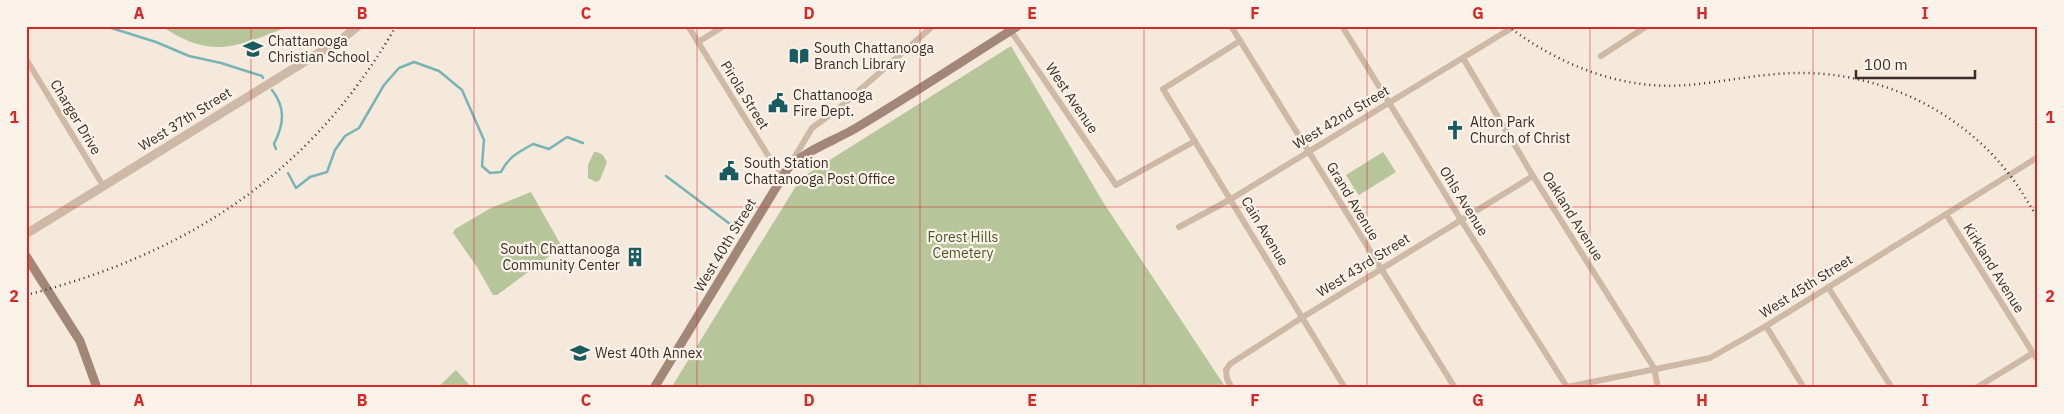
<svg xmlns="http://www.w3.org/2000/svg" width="2064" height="414" viewBox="0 0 2064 414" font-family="'IBM Plex Sans',sans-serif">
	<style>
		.green { fill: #b7c59a }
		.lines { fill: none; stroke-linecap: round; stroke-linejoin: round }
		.stream { stroke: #78b3b5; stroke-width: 2.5 }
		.minor { stroke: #ceb8a6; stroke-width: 6 }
		.tertiary { stroke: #ceb8a6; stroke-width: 9 }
		.secondary { stroke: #a28677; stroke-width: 9 }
		.rail { stroke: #3a2d28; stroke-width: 2.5; stroke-dasharray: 1 4; stroke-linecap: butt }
		.grid { fill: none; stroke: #d62828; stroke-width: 1; stroke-opacity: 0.55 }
		.labels { text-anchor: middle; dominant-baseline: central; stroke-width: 4.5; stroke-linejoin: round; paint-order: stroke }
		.poi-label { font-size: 14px; fill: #3a2d28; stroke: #fbf3e9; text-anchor: start }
		.street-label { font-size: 14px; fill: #3a2d28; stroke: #fbf3e9 }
		.park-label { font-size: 14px; fill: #495b29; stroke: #fbf3e9 }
		.neatline { fill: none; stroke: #d62828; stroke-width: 2 }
		.grid-label { font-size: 16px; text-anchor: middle; font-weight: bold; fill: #d62828 }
	</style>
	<rect width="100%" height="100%" fill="#f5e9dc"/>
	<!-- green -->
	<g class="green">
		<path d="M161,26H284L285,28C233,48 211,59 161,26Z"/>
		<polygon points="1011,46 1103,202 1226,388 671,388 801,178"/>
		<polygon points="594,152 597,152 603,155 607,162 600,180 596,182 588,178 588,165"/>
		<polygon points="1383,152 1396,172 1359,195 1356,191 1347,198 1344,194 1354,188 1346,175"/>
		<polygon points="531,192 562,247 497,295 493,295 477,267 453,233 455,229 491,208"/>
		<polygon points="456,370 472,388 437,388"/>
	</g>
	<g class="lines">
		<!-- stream -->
		<g class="stream">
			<polyline points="105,26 156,42 189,56 221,63 262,76 263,78"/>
			<polyline points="1492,26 1494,28"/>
			<path d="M272,90C286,108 284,124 274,144L276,149"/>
			<path d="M288,173L296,188L310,177L327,172L335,150L345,136L359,128L384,85L399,68L414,62L439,71L462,90L484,140L482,166L490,173L501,172C508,157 519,152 533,144L549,149L567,137L583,143"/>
			<polyline points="666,176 734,227"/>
		</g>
		<!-- minor -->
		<g class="minor">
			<polyline points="688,26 774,165 784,174"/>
			<polyline points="1005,26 1015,37 1116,185 1195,141"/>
			<polyline points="1231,26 1455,388"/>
			<polyline points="1342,26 1461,220 1567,387 1710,358 1766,326 2038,157"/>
			<polyline points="1240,41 1163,89 1345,388"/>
			<polyline points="698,42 724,26"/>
			<polyline points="1601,56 1647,26"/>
			<polyline points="1463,58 1533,176 1654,368 1658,388"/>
			<polyline points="26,59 104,187"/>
			<polyline points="791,163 812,128 838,109 933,26"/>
			<polyline points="1946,214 2038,361"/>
			<polyline points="1179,227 1231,199 1515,26"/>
			<polyline points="1828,287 1892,388"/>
			<polyline points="1766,326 1804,388"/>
			<polyline points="1232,388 1227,379 1226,370 1230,364 1303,317 1533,176"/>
			<polyline points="1976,388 2033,353"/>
		</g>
		<!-- tertiary -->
		<polyline class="tertiary" points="26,234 343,38 358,26"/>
		<!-- secondary -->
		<g class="secondary">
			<polyline points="26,256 80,341 97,388"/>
			<path d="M654,388L788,168C806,150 834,141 856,128C911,95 964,60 1018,26"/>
		</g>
		<!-- rail -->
		<g class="rail">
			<path d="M1508,26C1558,65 1624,91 1688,85C1723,82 1758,74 1794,73C1876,71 1958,108 2009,174C2020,188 2028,203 2038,218"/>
			<path d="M26,295C188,254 312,173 396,26"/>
		</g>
	</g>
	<!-- grid -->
	<path class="grid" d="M251,26V388M474,26V388M697,26V388M920,26V388M1144,26V388M1367,26V388M1590,26V388M1813,26V388M26,207H2038"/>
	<!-- icons -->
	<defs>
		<symbol id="school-bare" viewBox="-9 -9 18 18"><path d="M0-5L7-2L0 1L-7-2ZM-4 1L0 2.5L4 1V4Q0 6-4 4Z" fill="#195b60" stroke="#fbf3e9" stroke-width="2.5" paint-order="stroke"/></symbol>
		<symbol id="library-bare" viewBox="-9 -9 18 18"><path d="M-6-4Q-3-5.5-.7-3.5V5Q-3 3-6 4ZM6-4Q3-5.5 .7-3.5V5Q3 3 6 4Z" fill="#195b60" stroke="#fbf3e9" stroke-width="2.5" paint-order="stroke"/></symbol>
		<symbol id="civic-bare" viewBox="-9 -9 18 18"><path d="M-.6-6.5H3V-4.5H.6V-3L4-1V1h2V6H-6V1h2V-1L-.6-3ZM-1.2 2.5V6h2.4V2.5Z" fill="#195b60" stroke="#fbf3e9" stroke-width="2.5" paint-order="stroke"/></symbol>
		<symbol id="church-bare" viewBox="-9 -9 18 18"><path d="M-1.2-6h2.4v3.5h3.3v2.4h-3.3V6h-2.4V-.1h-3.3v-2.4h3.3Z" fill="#195b60" stroke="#fbf3e9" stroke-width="2.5" paint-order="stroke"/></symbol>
		<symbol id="building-bare" viewBox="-9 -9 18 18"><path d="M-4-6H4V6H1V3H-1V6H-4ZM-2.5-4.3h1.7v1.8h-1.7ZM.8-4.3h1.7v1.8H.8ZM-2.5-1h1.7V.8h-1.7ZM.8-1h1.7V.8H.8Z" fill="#195b60" stroke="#fbf3e9" stroke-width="2.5" paint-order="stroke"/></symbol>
	</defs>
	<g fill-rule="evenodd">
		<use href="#school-bare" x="239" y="35" width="28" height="28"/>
		<use href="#library-bare" x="785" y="42" width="28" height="28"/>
		<use href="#civic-bare" x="764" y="89" width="28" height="28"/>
		<use href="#church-bare" x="1441" y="116" width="28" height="28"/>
		<use href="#civic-bare" x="715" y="157" width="28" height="28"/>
		<use href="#building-bare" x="621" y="243" width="28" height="28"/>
		<use href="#school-bare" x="566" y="339" width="28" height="28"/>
	</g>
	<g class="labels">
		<!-- poi labels -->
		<g class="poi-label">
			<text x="268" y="41">Chattanooga<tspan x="268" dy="16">Christian School</tspan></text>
			<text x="814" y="48">South Chattanooga<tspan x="814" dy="16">Branch Library</tspan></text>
			<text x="793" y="95">Chattanooga<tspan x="793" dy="16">Fire Dept.</tspan></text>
			<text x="1470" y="122">Alton Park<tspan x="1470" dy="16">Church of Christ</tspan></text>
			<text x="744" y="163">South Station<tspan x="744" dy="16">Chattanooga Post Office</tspan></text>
			<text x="620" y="249" text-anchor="end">South Chattanooga<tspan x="620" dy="16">Community Center</tspan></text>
			<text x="595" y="353">West 40th Annex</text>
		</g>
		<!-- street labels -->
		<g class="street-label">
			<text transform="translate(745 95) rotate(58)">Pirola Street</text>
			<text transform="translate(1072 98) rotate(56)">West Avenue</text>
			<text transform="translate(76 117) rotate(59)">Charger Drive</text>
			<text transform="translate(1341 117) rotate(-31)">West 42nd Street</text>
			<text transform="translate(185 119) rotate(-32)">West 37th Street</text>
			<text transform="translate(1353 201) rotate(59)">Grand Avenue</text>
			<text transform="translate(1464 201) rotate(58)">Ohls Avenue</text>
			<text transform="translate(1573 216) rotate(58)">Oakland Avenue</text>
			<text transform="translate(1265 231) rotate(59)">Cain Avenue</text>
			<text transform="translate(725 245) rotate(-59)">West 40th Street</text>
			<text transform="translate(1363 265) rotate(-32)">West 43rd Street</text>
			<text transform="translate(1994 268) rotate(58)">Kirkland Avenue</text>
			<text transform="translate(1806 286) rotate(-32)">West 45th Street</text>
		</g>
		<!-- park labels -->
		<g class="park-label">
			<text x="963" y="237">Forest Hills<tspan x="963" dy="16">Cemetery</tspan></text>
		</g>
	</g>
	<!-- border -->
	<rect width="2064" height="414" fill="none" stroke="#fbf3e9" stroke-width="55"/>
	<!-- scale -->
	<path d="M1856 70v8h119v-8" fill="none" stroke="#3a2d28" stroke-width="2.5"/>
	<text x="1864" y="70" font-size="15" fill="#3a2d28" stroke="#fbf3e9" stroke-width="4" paint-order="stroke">100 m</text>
	<rect x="28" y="28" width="2008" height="358" class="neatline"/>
	<g class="grid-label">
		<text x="139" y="19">A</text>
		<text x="362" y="19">B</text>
		<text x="586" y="19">C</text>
		<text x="809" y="19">D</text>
		<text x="1032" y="19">E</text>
		<text x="1255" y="19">F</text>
		<text x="1478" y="19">G</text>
		<text x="1702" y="19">H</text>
		<text x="1925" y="19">I</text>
		<text x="14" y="123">1</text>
		<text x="2050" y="123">1</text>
		<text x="14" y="302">2</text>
		<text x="2050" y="302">2</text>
		<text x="139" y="406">A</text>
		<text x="362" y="406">B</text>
		<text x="586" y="406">C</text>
		<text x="809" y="406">D</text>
		<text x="1032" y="406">E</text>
		<text x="1255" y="406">F</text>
		<text x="1478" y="406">G</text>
		<text x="1702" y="406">H</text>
		<text x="1925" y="406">I</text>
	</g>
</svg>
